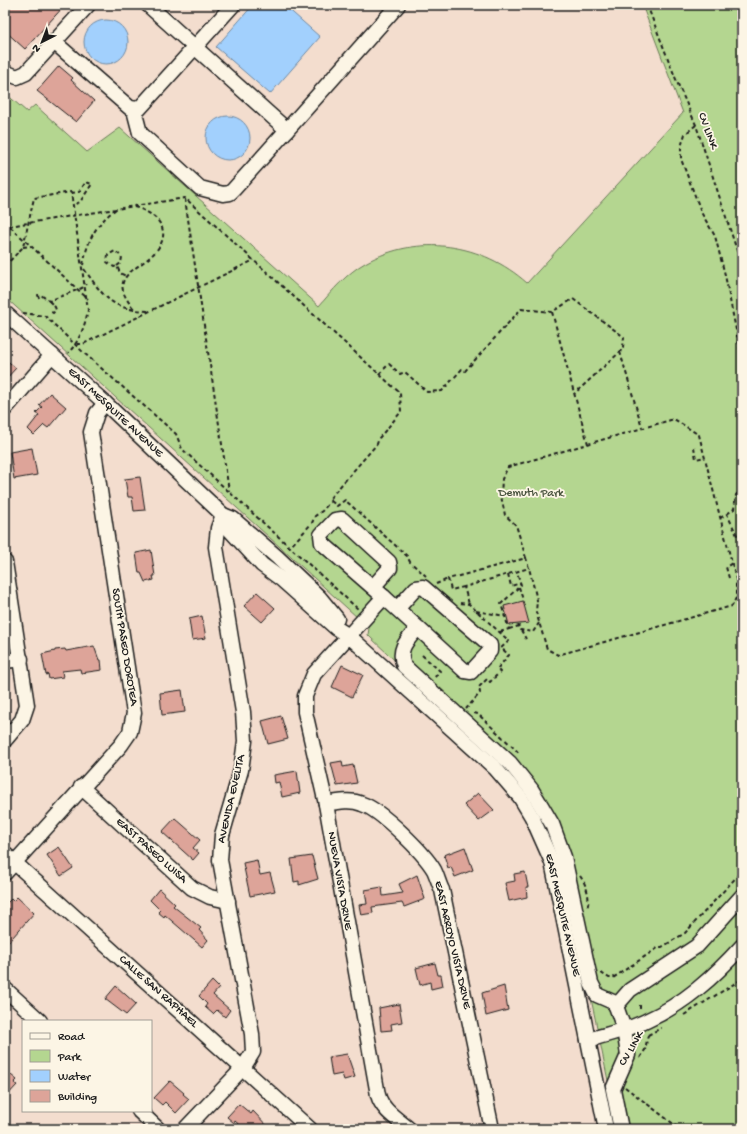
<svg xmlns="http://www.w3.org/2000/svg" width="747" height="1134" viewBox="0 0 747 1134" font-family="'Gochi Hand',sans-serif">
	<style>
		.green { fill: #b4d690; stroke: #687956 }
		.water { fill: #a2d0fd; stroke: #6c88a3 }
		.building { fill: #dda499; stroke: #1c1c1c }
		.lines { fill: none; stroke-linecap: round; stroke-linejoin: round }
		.minor-casing { stroke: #1c1c1c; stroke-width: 17 }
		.path { stroke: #1c1c1c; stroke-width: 2; stroke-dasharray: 4 3; stroke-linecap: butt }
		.minor { stroke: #fcf5e5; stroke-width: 14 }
		.labels { text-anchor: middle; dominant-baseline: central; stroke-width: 3.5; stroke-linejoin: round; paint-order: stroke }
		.street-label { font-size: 12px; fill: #1c1c1c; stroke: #fcf5e5 }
		.park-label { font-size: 12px; fill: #4a543f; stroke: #fcf5e5 }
	</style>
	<rect width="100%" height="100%" fill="#f3ddce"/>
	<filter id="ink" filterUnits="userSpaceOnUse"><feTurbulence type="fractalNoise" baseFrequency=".025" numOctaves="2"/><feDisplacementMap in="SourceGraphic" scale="8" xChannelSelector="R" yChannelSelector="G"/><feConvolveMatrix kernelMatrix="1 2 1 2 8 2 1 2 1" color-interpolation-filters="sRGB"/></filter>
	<g filter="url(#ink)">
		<!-- green -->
		<path class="green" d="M642,5H742V1129H618L564,868L542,813L492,752L371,638L368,635L369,628L5,297V93L27,112L35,105L87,152L120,128L319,306C332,291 347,273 365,263C419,233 482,243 527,283L683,113Z"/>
		<!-- water -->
		<g class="water">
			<polygon points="253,5 284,5 320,37 270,94 216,47"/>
			<circle cx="106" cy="42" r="22"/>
			<circle cx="228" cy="138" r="22"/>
		</g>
		<!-- building -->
		<g class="building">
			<polygon points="5,5 65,5 25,49 5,31"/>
			<polygon points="59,66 73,78 71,80 94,101 76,122 37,91"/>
			<polygon points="5,359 16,368 5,380"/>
			<polygon points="50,393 66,407 48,428 44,425 34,435 28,429 39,415 36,413 42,407 39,405"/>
			<polygon points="32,448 37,475 14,479 10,452"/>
			<polygon points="140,477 145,510 134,511 132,497 128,497 125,479"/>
			<polygon points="151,550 155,576 153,576 154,580 145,582 141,573 139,573 136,553"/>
			<polygon points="257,592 275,608 262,622 244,606"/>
			<polygon points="523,601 529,623 509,625 504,606"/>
			<polygon points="202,616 206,638 192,640 189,619"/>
			<polygon points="94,646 99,660 101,660 102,670 81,673 80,669 62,671 63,677 49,679 48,674 46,675 42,654 55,651 55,650 65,649 66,651"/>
			<polygon points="342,665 363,675 352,697 332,687"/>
			<polygon points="182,690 185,712 162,715 160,693"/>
			<polygon points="281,716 288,739 268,744 262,721"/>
			<polygon points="342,761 343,767 353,765 357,783 337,786 331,763"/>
			<polygon points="297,771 300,793 282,797 279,782 275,783 274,775"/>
			<polygon points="478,793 494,810 479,821 464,805"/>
			<polygon points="175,818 200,840 193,848 199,853 193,860 162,832"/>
			<polygon points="59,847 73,868 61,876 47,855"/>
			<polygon points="465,847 473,870 455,877 451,867 448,868 444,855"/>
			<polygon points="312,856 318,879 299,885 299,881 294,882 291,859"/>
			<polygon points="257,860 260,875 270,873 275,891 250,896 243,863"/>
			<polygon points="525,872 528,887 526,887 527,897 509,901 505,883 515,881 514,874"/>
			<polygon points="417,875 425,899 404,907 402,903 372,907 373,913 361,915 359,905 367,904 365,890 382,887 383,896 403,893 399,884"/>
			<polygon points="159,889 175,904 173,906 201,928 199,930 208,940 202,947 165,915 164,917 158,912 160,910 150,900"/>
			<polygon points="17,897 34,913 5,946 5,905 11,899 13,901"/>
			<polygon points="435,963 438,975 441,975 443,986 431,989 430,982 420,985 416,968"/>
			<polygon points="212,981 219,988 213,995 230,1010 225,1017 217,1010 213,1014 205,1007 207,1004 199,996"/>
			<polygon points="116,986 136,1004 126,1015 105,999"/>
			<polygon points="504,986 508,1010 486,1016 482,993"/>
			<polygon points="399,1004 402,1022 391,1024 392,1030 381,1031 379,1008"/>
			<polygon points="347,1054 355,1077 344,1080 342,1074 332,1076 329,1057"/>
			<polygon points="5,1070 17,1080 14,1083 17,1085 5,1098"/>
			<polygon points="170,1081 184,1093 183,1094 189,1099 176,1113 165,1102 162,1105 154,1098"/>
			<polygon points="239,1104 251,1114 253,1111 270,1129 244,1129 235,1121 234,1123 227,1117"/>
		</g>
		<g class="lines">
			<defs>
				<g id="minor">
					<polyline points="54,42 130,108 139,109 233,5"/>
					<polyline points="5,72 17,77 26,73 88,5"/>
					<polyline points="134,110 140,133 200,188 223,194 230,193 234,189 287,130 148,5"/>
					<polyline points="287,130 398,5"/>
					<polyline points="5,313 105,403 223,515 233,519 277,557 319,597 337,619"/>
					<polyline points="5,409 52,355"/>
					<polyline points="223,515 229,529 262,565 281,579 336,628 349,636 495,768 520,797 532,817 552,862 606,1129"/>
					<polyline points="5,562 27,705 22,720 5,740"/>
					<polyline points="373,587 390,568 389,562 342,519 335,520 321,535 322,543 384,597"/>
					<path d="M397,609L416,588L423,587L490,645V651L471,672L465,671L384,597L314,674L305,696V712L326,804L378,1095C382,1110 397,1119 409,1129"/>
					<path d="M418,628C407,640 397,649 404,666L510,763L531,789L542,807L552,824L564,857L591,983L597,995L613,1002L616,1006L624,1029L628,1055L613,1089L621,1129"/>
					<polyline points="5,661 21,659"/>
					<polyline points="81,787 192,888 210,897 228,901"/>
					<path d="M326,804C337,802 351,799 362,804C381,810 424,853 434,870C437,876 439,884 442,890L492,1129"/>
					<polyline points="5,854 310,1129"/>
					<polyline points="5,873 121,745 130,732 134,713 91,432 97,413 105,403"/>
					<polyline points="5,989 40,1021"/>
					<polyline points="616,1006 630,990 697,946 742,896"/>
					<path d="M588,1040C607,1034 628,1030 646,1021C684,1004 714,977 742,946"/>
					<polyline points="139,1111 158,1129"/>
					<polyline points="185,1129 243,1068 253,1052 252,1034 220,860 222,835 241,770 245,741 243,712 216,547 218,528 223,515"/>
				</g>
			</defs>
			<!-- minor casing -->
			<use href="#minor" class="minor-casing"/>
			<!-- path -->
			<g class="path">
				<polyline points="647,5 677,82 696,125 742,266"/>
				<polyline points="739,5 742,14"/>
				<polyline points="696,125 685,134 681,147 681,159 702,214 715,236 725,275 742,360"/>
				<polyline points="71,193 79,192 86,182 92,184 80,202 73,205"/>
				<polyline points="185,199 229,491"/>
				<path d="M134,207C155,212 174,230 156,251C138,272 104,275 135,310"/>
				<polyline points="5,222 88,299"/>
				<polyline points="9,226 185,198 400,393 401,412 379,438 377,444 329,499 331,501 322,511 315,516 312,523 290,547"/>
				<polyline points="23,247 31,246"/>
				<path d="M83,265C88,239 95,225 116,209"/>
				<path d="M5,266L23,247L34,198L71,192L88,310C85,326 79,342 68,353"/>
				<polyline points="117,266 121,263 122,257 115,251 108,255 107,262 114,267 117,266 120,273 126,276"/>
				<path d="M84,269C105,298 111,310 150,311"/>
				<polyline points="39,298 38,295 41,295 49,301 82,288 86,284"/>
				<polyline points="49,301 55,307 56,310 53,313 50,311"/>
				<polyline points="552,312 588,444"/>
				<polyline points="23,313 45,316 84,353 176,434 182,449 358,609"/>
				<polyline points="77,344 83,344 254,260"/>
				<polyline points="620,352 642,427"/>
				<polyline points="379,374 389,364 400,374 405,372 427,392 442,391 462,369 465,371 521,309 552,312 573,299 624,337 623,347 620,352 574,394"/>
				<polyline points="694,447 696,459 705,457"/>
				<polyline points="331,501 337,506 345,500 407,556 410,562 426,576"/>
				<polyline points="727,514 734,509 736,495 742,489"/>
				<polyline points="720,518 727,514 742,546"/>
				<polyline points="526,558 516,525 505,515 501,496 502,479 508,467 674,419 699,435 736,579 736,598 732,606 558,655 547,649 536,612 537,600 529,568"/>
				<polyline points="508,574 511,586 521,583"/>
				<polyline points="729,578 726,567 732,563"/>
				<polyline points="436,584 448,579"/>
				<polyline points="464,587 451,590 448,579 526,558 529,568 464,587 469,604"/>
				<polyline points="519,587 523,600"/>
				<polyline points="460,603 469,604 509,641 501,648 509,655 497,669 500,672 490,682 487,679 479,687 480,693 466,709"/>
				<polyline points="476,611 505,616"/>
				<polyline points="509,629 519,626 520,630 533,632 539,623"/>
				<polyline points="521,630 526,639"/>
				<polyline points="500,632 509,629 501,604 521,585 517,572"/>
				<polyline points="422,655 440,671 434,678"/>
				<polyline points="474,713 478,714 517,751 519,754"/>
				<path d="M580,876C586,884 591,898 587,908"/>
				<polyline points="601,973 609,978 613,978 659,947 662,947 685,933 742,871"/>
				<polyline points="640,1005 640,1011"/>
				<polyline points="684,1015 742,979"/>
				<polyline points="648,1035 661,1028"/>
				<polyline points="640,1058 645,1050 648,1035"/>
				<polyline points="625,1087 680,1129"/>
			</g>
			<!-- minor -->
			<use href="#minor" class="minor"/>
		</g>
	</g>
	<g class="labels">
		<!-- street labels -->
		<g class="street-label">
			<text transform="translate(707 131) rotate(70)">CV LINK</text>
			<text transform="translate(115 413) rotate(43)">EAST MESQUITE AVENUE</text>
			<text transform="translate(124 647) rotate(81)">SOUTH PASEO DOROTEA</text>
			<text transform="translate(232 799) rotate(-77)">AVENIDA EVELITA</text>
			<text transform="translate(151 851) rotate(42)">EAST PASEO LUISA</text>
			<text transform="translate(339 881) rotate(80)">NUEVA VISTA DRIVE</text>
			<text transform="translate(562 915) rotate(77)">EAST MESQUITE AVENUE</text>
			<text transform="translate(452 945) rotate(77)">EAST ARROYO VISTA DRIVE</text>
			<text transform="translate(158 992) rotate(42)">CALLE SAN RAPHAEL</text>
			<text transform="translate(632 1049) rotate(-59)">CV LINK</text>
		</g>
		<!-- park labels -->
		<g class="park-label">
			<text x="531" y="494">Demuth Park</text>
		</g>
	</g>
	<!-- margin -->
	<rect width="747" height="1134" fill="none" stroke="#fcf5e5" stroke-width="20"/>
	<rect x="10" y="10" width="727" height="1114" fill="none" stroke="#1c1c1c" stroke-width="1.5" filter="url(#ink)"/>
	<!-- legend -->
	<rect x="22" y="1020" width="130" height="92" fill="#fcf5e5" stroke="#a29e95"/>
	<rect x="30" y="1033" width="20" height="6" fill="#fcf5e5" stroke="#a29e95"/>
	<text x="58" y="1040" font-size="12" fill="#1c1c1c">Road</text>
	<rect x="30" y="1050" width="20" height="12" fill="#b4d690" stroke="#a29e95"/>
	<text x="58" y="1060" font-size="12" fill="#1c1c1c">Park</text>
	<rect x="30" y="1070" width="20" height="12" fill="#a2d0fd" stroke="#a29e95"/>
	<text x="58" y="1080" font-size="12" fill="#1c1c1c">Water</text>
	<rect x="30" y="1090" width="20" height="12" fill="#dda499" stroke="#a29e95"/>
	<text x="58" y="1100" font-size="12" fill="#1c1c1c">Building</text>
	<!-- north arrow -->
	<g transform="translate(42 42) rotate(222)" stroke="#fcf5e5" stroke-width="3" paint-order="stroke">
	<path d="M0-3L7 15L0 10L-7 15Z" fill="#1c1c1c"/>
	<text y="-6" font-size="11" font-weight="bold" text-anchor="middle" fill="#1c1c1c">N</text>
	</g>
</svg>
